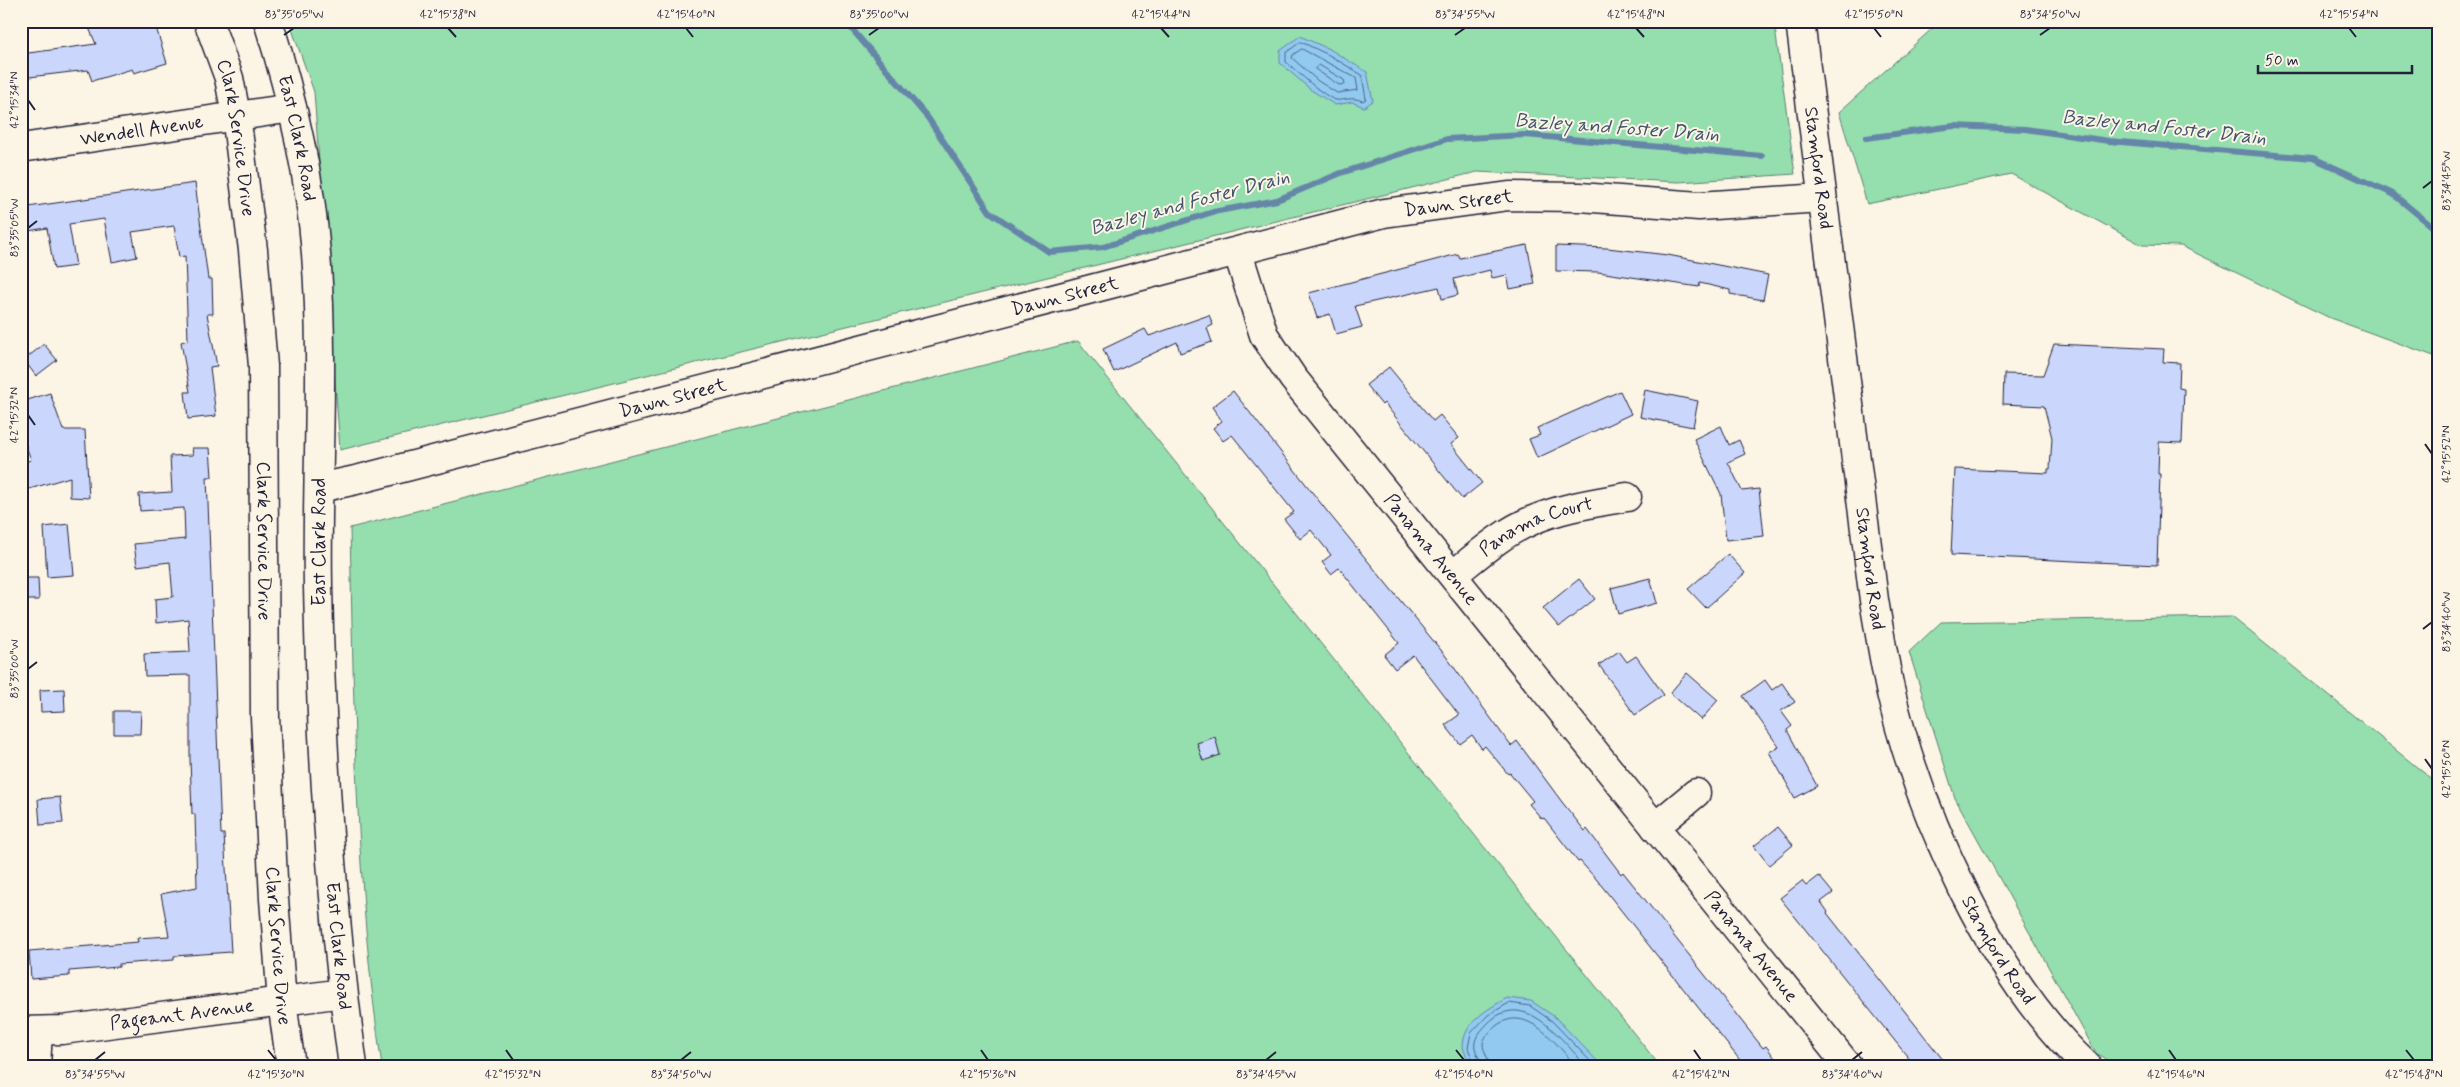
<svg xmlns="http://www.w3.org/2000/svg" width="2460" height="1087" viewBox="0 0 2460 1087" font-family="Mynerve,sans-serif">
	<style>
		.green { fill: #95dead; stroke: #5c8074 }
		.water { fill: #91c9f0; stroke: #6586a8 }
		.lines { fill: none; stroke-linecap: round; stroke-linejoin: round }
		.shore { stroke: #4e6583; stroke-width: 1 }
		.stream { stroke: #6586a8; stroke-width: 6 }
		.building { fill: #cbd6fd; stroke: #22223b }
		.minor-casing { stroke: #22223b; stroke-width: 31 }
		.major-casing { stroke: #22223b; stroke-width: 31 }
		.minor { stroke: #fcf5e5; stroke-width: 28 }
		.major { stroke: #fcf5e5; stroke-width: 28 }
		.ticks { fill: none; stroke: #22223b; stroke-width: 2 }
		.labels { text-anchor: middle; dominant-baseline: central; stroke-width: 4; stroke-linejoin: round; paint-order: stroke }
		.street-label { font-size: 19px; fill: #22223b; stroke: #fcf5e5 }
		.water-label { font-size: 20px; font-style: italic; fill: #435471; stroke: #fcf5e5 }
		.neatline { fill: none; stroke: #22223b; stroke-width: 2 }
		.ticks-label { font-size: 12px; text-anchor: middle; fill: #22223b }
	</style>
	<rect width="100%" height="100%" fill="#fcf5e5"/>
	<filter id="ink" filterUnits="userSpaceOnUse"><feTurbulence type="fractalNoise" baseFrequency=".02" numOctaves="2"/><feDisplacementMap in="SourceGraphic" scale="10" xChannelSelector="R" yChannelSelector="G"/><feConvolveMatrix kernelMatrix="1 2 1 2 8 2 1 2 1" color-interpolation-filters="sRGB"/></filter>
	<g filter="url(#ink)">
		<!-- green -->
		<g class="green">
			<polygon points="289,21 1774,21 1795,174 1679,182 1477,172 340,450 314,92"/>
			<polygon points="1933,21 2439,21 2439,358 2330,318 2181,246 2142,245 2011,174 1867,204 1839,112 1934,27"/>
			<path d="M1078,341L1660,1066H382C355,888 354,708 350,528Z"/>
			<polygon points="2232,617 2434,781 2439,778 2439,1066 2116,1066 2096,1053 1955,798 1909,652 1941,622"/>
		</g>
		<!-- water -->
		<g class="water">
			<polygon points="1300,36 1331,50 1367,72 1373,101 1364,107 1352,102 1335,105 1311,90 1280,63 1280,51"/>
			<path d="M1507,998L1531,1001L1555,1017L1602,1066H1471C1469,1060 1464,1053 1463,1047C1463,1022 1488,1009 1507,998Z"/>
		</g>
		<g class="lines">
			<!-- shore -->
			<g class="shore">
				<path d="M1301,42L1329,55L1362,75L1366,99L1363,101C1349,96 1346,101 1336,100C1324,97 1297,71 1286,62V53Z"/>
				<polygon points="1302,49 1356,78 1358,90 1337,93 1318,81 1292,58 1293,55"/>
				<polygon points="1319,65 1344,80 1345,84 1339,85 1315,69"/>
				<polyline points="1475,1066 1468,1048 1471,1033 1488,1015 1509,1003 1530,1006 1552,1021 1595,1066"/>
				<path d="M1482,1066C1481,1059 1476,1054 1475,1048C1473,1038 1481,1031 1487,1024C1524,986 1562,1040 1586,1066"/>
				<path d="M1489,1066C1489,1058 1483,1051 1483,1044C1483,1037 1492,1030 1496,1026C1527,1002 1557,1045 1576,1066"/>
			</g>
			<!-- stream -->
			<g class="stream">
				<polyline points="845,21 928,118 990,212 1049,252 1103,247 1213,212 1277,200 1341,173 1447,139 1525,135 1762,156"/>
				<polyline points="1866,138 1953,126 2025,129 2109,141 2313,158 2393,194 2439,232"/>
			</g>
		</g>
		<!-- building -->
		<g class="building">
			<polygon points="86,21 154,21 167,63 134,73 132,69 92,81 88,70 21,78 21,54 96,44"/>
			<polygon points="195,183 208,279 212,279 213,314 207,314 217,366 210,367 216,416 188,419 185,392 190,392 181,342 188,340 185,256 179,257 174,226 132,232 137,257 112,262 104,219 69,224 76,266 54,269 47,228 21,232 21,208"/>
			<polygon points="1527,245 1535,284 1510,289 1507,275 1492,278 1490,270 1454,279 1458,295 1442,299 1439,287 1355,306 1362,327 1336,334 1330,314 1317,318 1309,293 1458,254 1460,258"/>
			<polygon points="1556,246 1607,248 1668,255 1768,275 1763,300 1730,294 1730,290 1700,283 1699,287 1598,272 1556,271"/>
			<polygon points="1209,315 1213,325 1207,328 1212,342 1180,353 1177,342 1114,372 1103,349 1145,329 1149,336"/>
			<polygon points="44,344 57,360 36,376 24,360"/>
			<polygon points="2054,344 2164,349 2163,362 2180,363 2179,388 2184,389 2182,443 2159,442 2158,474 2160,474 2157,565 1951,555 1955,469 2048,473 2048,469 2050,469 2052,438 2044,406 2003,404 2004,374 2043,375"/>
			<polygon points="1389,367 1433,421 1440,415 1459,438 1451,444 1482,483 1462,499 1384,403 1382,405 1366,385"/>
			<polygon points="1645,390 1698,401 1693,427 1640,417"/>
			<polygon points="1233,391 1330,515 1445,655 1511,746 1517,741 1562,802 1585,831 1587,829 1621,874 1623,872 1763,1048 1766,1046 1781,1066 1740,1066 1743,1064 1597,880 1580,861 1578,862 1544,818 1542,819 1529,804 1533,801 1510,773 1508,774 1485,746 1482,749 1472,735 1460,744 1445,725 1459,715 1413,655 1395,669 1384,655 1399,643 1339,568 1331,574 1322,562 1331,555 1311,530 1300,539 1284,519 1294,512 1232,435 1223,441 1213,428 1222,421 1212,407"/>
			<polygon points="1620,391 1631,414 1537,458 1529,439 1540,435 1537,428"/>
			<polygon points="50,393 63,430 85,430 89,498 70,497 70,477 26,490 21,474 21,463 31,460 21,432 21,402"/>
			<polygon points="1721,426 1729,445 1739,440 1745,454 1728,462 1742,491 1759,489 1764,536 1726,540 1721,494 1694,439"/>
			<polygon points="192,448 210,448 212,477 207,477 221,834 224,834 231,952 174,956 174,960 119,964 119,967 69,971 69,976 31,979 29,951 138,942 137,938 169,936 161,894 197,887 195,814 192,814 190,759 190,675 145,676 144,654 190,652 188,619 156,623 155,599 173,597 170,562 137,566 134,544 185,539 184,508 140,511 139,494 172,492 170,456 193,455"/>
			<polygon points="69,524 74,575 47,577 44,527"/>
			<polygon points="1728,554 1745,573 1706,608 1688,589"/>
			<polygon points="21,578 38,578 39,600 21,600"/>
			<polygon points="1650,578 1657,603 1618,614 1611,588"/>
			<polygon points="1579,579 1595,599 1559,627 1543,608"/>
			<polygon points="1619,651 1627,662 1636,656 1664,695 1635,715 1599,665"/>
			<polygon points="1687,673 1718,700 1701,720 1670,693"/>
			<polygon points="1765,680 1772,690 1782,683 1795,702 1781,711 1792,726 1787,730 1817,786 1795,798 1769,752 1779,747 1743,696"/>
			<polygon points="64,689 65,711 41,712 40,690"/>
			<polygon points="114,711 141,711 140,734 114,734"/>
			<polygon points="1215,737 1220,755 1203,761 1197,743"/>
			<polygon points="60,797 63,823 40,825 38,799"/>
			<polygon points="1778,827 1793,845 1769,865 1754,846"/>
			<polygon points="1819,876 1833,893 1821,902 1828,912 1827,913 1948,1066 1915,1066 1780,898 1802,881 1806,886"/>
		</g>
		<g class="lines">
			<defs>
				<g id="minor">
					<path id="s1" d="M208,21L229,78L236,115L253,250L263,366L265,717L274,899L282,1002L291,1066"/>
					<path id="s2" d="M1800,21L1874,600C1879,630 1884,660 1890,689C1919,814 1993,979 2087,1066"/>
					<path id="s3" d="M21,148L292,108"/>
					<path id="s4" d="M1238,253L1264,335L1293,378L1848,1066"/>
					<path id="s5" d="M319,488L356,480L1384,213L1509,196L1580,197L1699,206L1822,198"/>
					<path id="s6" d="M1453,575C1478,555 1503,532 1533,520C1563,507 1595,503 1627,497"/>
					<polyline points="1655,827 1696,793"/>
					<path id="s7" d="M21,1031L62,1030L343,993"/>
					<polyline points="36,1066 38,1032"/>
				</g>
				<g id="major">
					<path id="s8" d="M268,21C292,97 310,175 316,254C325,364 316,476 318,586C321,747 331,907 353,1066"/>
				</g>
			</defs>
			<!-- minor casing -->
			<use href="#minor" class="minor-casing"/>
			<!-- major casing -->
			<use href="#major" class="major-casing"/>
			<!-- minor -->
			<use href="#minor" class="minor"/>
			<!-- major -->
			<use href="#major" class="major"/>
		</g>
	</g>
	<!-- ticks -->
	<path class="ticks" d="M448,28L456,37M686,28L693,37M1161,28L1169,37M1636,28L1644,37M1874,28L1881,37M2349,28L2356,37M284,35L294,28M869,35L879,28M1455,35L1465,28M2040,35L2050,28M28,100L35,110M2423,188L2432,181M28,228L37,221M28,415L35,425M2425,444L2432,454M2423,629L2432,622M28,669L37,662M2425,759L2432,769M268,1050L276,1060M506,1050L513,1060M981,1050L988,1060M1456,1050L1464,1060M1694,1050L1701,1060M2169,1050L2176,1060M2406,1050L2414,1060M95,1060L105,1052M681,1060L691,1052M1266,1060L1276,1052M1852,1060L1862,1052"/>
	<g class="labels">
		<!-- street labels -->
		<g class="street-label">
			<text stroke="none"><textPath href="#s3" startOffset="122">Wendell Avenue</textPath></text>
			<text stroke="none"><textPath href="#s1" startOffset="121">Clark Service Drive</textPath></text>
			<text stroke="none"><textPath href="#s8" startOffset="121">East Clark Road</textPath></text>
			<text stroke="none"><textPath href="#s2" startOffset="148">Stamford Road</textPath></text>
			<text stroke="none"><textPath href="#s5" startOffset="1175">Dawn Street</textPath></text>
			<text stroke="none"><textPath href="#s5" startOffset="770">Dawn Street</textPath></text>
			<text stroke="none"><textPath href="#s5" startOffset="365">Dawn Street</textPath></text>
			<text stroke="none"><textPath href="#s6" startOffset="98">Panama Court</textPath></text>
			<text stroke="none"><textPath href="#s1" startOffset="526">Clark Service Drive</textPath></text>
			<text transform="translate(319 542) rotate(-90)">East Clark Road</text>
			<text stroke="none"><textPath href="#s4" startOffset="358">Panama Avenue</textPath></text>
			<text stroke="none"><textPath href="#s2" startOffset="552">Stamford Road</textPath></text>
			<text stroke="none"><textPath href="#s1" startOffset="931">Clark Service Drive</textPath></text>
			<text stroke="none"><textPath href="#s8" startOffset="931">East Clark Road</textPath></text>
			<text stroke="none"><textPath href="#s4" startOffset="868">Panama Avenue</textPath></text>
			<text stroke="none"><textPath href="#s2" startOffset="958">Stamford Road</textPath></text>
			<text stroke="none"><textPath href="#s7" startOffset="162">Pageant Avenue</textPath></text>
		</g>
		<!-- water labels -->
		<g class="water-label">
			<text transform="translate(1617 128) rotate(4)">Bazley and Foster Drain</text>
			<text transform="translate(2164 128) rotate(6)">Bazley and Foster Drain</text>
			<text transform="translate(1190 203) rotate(-15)">Bazley and Foster Drain</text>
		</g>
	</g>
	<!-- margin -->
	<rect width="2460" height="1087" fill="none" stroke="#fcf5e5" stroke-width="55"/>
	<!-- scale -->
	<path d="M2258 65v8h154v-8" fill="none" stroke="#22223b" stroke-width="2.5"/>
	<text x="2265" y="65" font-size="15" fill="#22223b" stroke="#fcf5e5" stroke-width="4" paint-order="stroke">50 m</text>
	<rect x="28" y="28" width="2404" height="1032" class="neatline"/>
	<g class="ticks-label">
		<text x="294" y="18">83°35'05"W</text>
		<text x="448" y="18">42°15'38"N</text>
		<text x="686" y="18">42°15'40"N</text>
		<text x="879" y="18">83°35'00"W</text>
		<text x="1161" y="18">42°15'44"N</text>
		<text x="1465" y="18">83°34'55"W</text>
		<text x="1636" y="18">42°15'48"N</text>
		<text x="1874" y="18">42°15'50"N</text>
		<text x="2050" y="18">83°34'50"W</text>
		<text x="2349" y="18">42°15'54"N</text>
		<text transform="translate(14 100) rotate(-90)" y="4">42°15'34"N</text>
		<text transform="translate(2446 181) rotate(-90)" y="4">83°34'45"W</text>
		<text transform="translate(14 228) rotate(-90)" y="4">83°35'05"W</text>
		<text transform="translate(14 415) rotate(-90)" y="4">42°15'32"N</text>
		<text transform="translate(2446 454) rotate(-90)" y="4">42°15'52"N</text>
		<text transform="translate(2446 622) rotate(-90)" y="4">83°34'40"W</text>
		<text transform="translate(14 669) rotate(-90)" y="4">83°35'00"W</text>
		<text transform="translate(2446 769) rotate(-90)" y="4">42°15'50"N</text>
		<text x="95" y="1078">83°34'55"W</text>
		<text x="276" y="1078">42°15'30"N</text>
		<text x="513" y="1078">42°15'32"N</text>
		<text x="681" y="1078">83°34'50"W</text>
		<text x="988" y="1078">42°15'36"N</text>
		<text x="1266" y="1078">83°34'45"W</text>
		<text x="1464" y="1078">42°15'40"N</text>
		<text x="1701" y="1078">42°15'42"N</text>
		<text x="1852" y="1078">83°34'40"W</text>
		<text x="2176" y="1078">42°15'46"N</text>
		<text x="2414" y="1078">42°15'48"N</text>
	</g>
</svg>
